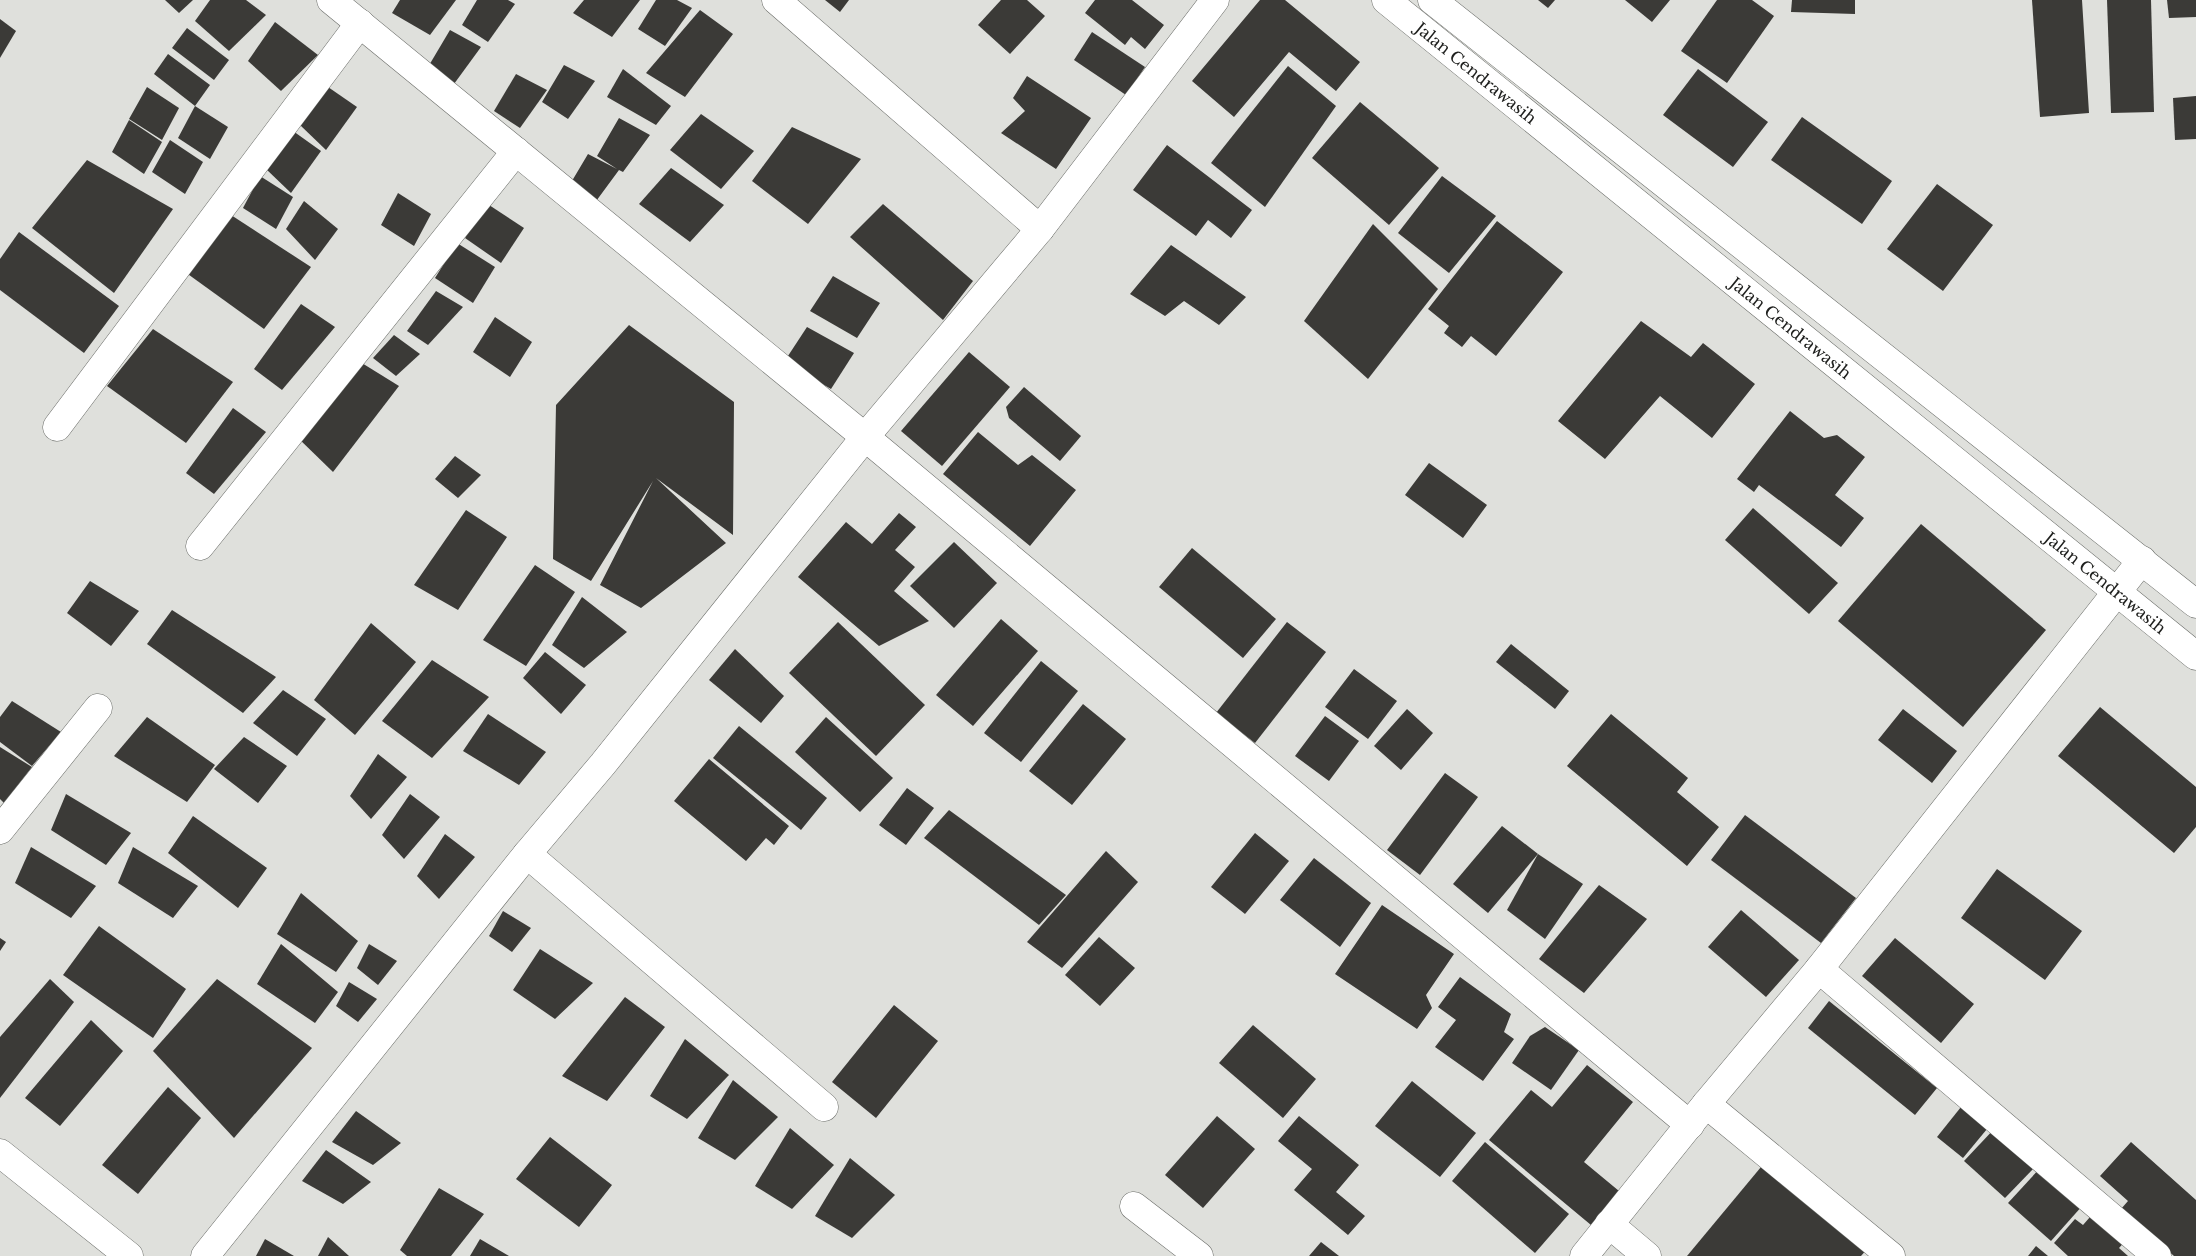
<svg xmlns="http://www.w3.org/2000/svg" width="2196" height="1256" viewBox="0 0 2196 1256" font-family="'Libre Baskerville',serif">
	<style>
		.building { fill: #3b3a37 }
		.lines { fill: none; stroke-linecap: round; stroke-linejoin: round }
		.street-casing { stroke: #6a6c68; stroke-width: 29 }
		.secondary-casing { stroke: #6a6c68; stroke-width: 29 }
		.street { stroke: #fff; stroke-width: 28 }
		.secondary { stroke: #fff; stroke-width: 28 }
		.labels { text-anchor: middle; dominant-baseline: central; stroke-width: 5; stroke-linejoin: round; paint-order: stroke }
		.street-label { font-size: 16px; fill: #20211f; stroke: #eceeea }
	</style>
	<rect width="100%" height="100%" fill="#dfe0dc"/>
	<!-- building -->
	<g class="building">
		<polygon points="165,0 193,0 179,13"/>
		<polygon points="210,0 246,0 266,15 229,51 195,21"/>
		<polygon points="400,0 456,0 430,35 392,13"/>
		<polygon points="477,0 508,0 515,4 488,42 462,25"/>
		<polygon points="584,0 640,0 612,37 573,13"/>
		<polygon points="656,0 677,0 692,8 665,46 638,29"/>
		<polygon points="825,0 849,0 840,12"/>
		<polygon points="1001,0 1027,0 1045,16 1010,54 978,25"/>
		<polygon points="1095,0 1132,0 1164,25 1145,49 1131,37 1125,45 1085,13"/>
		<polygon points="1260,0 1285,0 1360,62 1336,91 1289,52 1234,117 1192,81"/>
		<polygon points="1538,0 1555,0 1548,8"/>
		<polygon points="1625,0 1670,0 1652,22"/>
		<polygon points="1717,0 1752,0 1774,16 1727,83 1681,51"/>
		<polygon points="1792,0 1855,0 1855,14 1791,12"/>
		<polygon points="2032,0 2082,0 2089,113 2040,117"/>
		<polygon points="2107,0 2151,0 2154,112 2111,113"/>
		<polygon points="2167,0 2196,0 2196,17 2169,18"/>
		<polygon points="700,10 733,34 685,97 646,73"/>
		<polygon points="0,19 16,31 0,58"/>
		<polygon points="275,22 318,55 281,91 248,61"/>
		<polygon points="187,28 229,60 214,80 172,48"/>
		<polygon points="450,30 481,47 454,84 428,67"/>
		<polygon points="1092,32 1145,67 1126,95 1074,60"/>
		<polygon points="168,54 210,85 195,106 154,74"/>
		<polygon points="564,65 595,81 568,119 542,102"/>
		<polygon points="1288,66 1336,106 1265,207 1211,163"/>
		<polygon points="623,69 671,106 656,125 607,97"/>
		<polygon points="1698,69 1768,122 1733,167 1663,115"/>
		<polygon points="516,74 547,90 520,128 494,111"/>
		<polygon points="1027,76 1091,118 1056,169 1001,133 1025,111 1013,98"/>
		<polygon points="147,87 179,108 162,140 129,119"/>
		<polygon points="328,87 357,107 326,150 300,125"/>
		<polygon points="2196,96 2196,139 2175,140 2173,98"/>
		<polygon points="1360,102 1439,168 1389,225 1312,158"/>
		<polygon points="195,106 228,127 210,159 178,138"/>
		<polygon points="701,114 754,151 721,189 670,150"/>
		<polygon points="1802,117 1892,181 1862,224 1771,160"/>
		<polygon points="619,118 650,135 623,172 619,170 591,208 566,191 588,154 617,169 597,156"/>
		<polygon points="129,120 162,142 144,174 112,152"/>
		<polygon points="792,127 861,159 808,224 752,181"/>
		<polygon points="293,131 321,151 291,193 265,168"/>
		<polygon points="170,140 203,162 185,194 152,172"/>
		<polygon points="1167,145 1252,210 1231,238 1208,220 1196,236 1133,190"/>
		<polygon points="87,160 173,209 114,293 32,228"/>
		<polygon points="671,168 724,205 690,242 639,204"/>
		<polygon points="260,176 293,197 276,229 243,208"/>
		<polygon points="1442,176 1496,216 1449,273 1398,233"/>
		<polygon points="1937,184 1993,225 1943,291 1887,249"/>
		<polygon points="398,193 431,214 414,246 381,225"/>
		<polygon points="304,201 338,229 315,260 286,229"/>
		<polygon points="486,203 524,228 501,263 465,238"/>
		<polygon points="883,204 973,281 943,320 850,237"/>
		<polygon points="231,215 311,267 264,329 185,272"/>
		<polygon points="1497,221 1563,272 1496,356 1471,336 1462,347 1444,333 1449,326 1428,309"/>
		<polygon points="1373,224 1438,289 1368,379 1304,321"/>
		<polygon points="19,232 119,306 84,353 0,290 0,259"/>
		<polygon points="457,243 495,267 473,303 435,278"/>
		<polygon points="1171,245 1246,297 1219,325 1184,301 1165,316 1130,294"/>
		<polygon points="833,276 880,303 857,338 810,311"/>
		<polygon points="436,291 463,307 428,345 407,331"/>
		<polygon points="301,304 335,327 282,390 254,369"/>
		<polygon points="495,317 532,342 510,377 473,352"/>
		<polygon points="1641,321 1691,357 1703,343 1755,384 1712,438 1660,396 1605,459 1558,421"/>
		<polygon points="629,325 734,402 733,535 656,478 726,543 641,608 600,585 653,481 591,581 553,559 556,405"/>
		<polygon points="807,327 854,353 831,389 784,362"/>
		<polygon points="153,329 233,382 186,443 107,386"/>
		<polygon points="394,335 420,354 396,376 373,358"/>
		<polygon points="969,352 1010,387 942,466 901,431"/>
		<polygon points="357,360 399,386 333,472 295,435"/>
		<polygon points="1024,387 1081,436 1060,461 1009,418 1006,407"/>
		<polygon points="233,408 266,432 214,494 186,473"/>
		<polygon points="1790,411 1824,438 1837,435 1865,457 1835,495 1864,518 1841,547 1759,485 1754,492 1737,479"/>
		<polygon points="978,432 1018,465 1032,455 1076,490 1030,546 943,474"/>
		<polygon points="455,456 481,475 458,498 435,479"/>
		<polygon points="1429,463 1487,505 1463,538 1405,495"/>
		<polygon points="1753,508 1838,583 1809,614 1725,540"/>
		<polygon points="466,510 507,537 458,610 414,585"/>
		<polygon points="899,513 916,527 895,550 915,567 894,591 929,621 879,646 798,577 846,522 872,544"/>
		<polygon points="1921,524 2046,630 1963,727 1838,621"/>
		<polygon points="954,542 997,583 954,628 910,586"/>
		<polygon points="1192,548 1276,619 1243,658 1159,587"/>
		<polygon points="535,565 575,592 526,666 483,640"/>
		<polygon points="90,581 139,611 111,646 67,613"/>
		<polygon points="582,597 627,632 584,668 552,645"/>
		<polygon points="172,610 276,677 243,713 147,644"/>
		<polygon points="1001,619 1038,651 973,726 936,695"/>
		<polygon points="838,622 925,705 876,756 789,673"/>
		<polygon points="1287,622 1326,652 1255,743 1216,713"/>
		<polygon points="371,623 416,662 355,735 314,700"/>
		<polygon points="1511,644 1569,691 1555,709 1496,662"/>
		<polygon points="735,649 784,696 761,723 709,680"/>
		<polygon points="545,652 586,685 561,714 523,678"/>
		<polygon points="432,660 489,697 432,758 382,721"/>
		<polygon points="1041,661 1078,691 1021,762 984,733"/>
		<polygon points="1354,669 1397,701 1368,739 1325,707"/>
		<polygon points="283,690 326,719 297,756 253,723"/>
		<polygon points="12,701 61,732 32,766 0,742 0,717"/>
		<polygon points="1083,704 1126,739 1072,805 1029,771"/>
		<polygon points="2100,707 2196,787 2196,827 2174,853 2058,756"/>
		<polygon points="1407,709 1433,733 1401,770 1374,746"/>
		<polygon points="1903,709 1957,751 1932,783 1878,740"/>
		<polygon points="488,714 546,752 519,785 463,751"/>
		<polygon points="1611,714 1688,778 1677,792 1719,827 1687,866 1567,766"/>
		<polygon points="1325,716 1359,741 1329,781 1295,756"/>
		<polygon points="147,717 215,765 187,802 114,756"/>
		<polygon points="826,717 893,778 860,812 795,752"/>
		<polygon points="739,726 827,798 801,830 713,758"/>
		<polygon points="244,737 287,766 258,803 214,769"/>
		<polygon points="0,747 32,767 4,803 0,799"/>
		<polygon points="378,754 407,777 371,819 350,796"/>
		<polygon points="709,759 789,826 774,845 766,838 746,861 674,801"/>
		<polygon points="1445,773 1478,797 1420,875 1387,850"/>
		<polygon points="907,788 934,808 906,845 879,825"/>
		<polygon points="66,794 131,833 106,865 51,830"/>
		<polygon points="410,794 440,817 404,859 382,835"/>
		<polygon points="949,810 1066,895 1039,925 924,838"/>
		<polygon points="1745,815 1856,898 1821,943 1711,860"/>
		<polygon points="193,816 267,868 238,908 168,853"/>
		<polygon points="1502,826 1538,854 1488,913 1453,884"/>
		<polygon points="1255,833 1289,861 1245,914 1211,887"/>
		<polygon points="445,834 475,857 439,899 417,876"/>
		<polygon points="31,847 96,886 71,918 15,883"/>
		<polygon points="133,847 198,886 173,918 118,883"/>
		<polygon points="1106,851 1138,882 1062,968 1027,942"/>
		<polygon points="1538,854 1583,884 1545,939 1507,910"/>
		<polygon points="1314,858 1371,903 1340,947 1280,900"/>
		<polygon points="1997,869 2082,931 2045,980 1961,918"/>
		<polygon points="1599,885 1647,919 1584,993 1539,959"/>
		<polygon points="301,893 358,941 336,972 277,934"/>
		<polygon points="1382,905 1454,954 1426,995 1432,1008 1417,1029 1335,974"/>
		<polygon points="1741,910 1799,960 1766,997 1708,947"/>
		<polygon points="503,911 531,928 512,952 489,936"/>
		<polygon points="99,926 186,989 153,1038 63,975"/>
		<polygon points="1099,937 1135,968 1100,1006 1065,975"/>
		<polygon points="0,938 6,942 0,951"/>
		<polygon points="1895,938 1974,1004 1941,1043 1862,976"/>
		<polygon points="281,944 338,992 315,1023 257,984"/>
		<polygon points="369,944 397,961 378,985 357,968"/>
		<polygon points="540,949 593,983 555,1019 513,990"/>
		<polygon points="1460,977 1511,1014 1504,1032 1514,1039 1483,1081 1435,1047 1456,1020 1438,1007"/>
		<polygon points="50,979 74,1002 0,1098 0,1037"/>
		<polygon points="217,979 312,1048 234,1138 153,1051"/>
		<polygon points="349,982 377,999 358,1022 336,1006"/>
		<polygon points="625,997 665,1027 607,1101 562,1076"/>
		<polygon points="1829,1001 1937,1088 1915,1115 1808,1028"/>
		<polygon points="894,1005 938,1041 876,1118 832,1082"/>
		<polygon points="91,1020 123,1051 60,1126 25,1098"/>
		<polygon points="1253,1025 1316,1079 1283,1118 1219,1063"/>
		<polygon points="1545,1027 1579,1050 1551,1090 1512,1063 1530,1036"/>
		<polygon points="685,1039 729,1075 687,1119 650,1096"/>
		<polygon points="1587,1065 1633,1102 1584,1162 1619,1191 1591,1225 1489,1140 1531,1090 1552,1107"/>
		<polygon points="733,1080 778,1117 735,1160 698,1138"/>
		<polygon points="1412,1081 1476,1133 1440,1177 1375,1126"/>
		<polygon points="168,1087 201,1118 138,1194 102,1165"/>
		<polygon points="1965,1102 1992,1123 1963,1158 1937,1137"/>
		<polygon points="356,1111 401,1143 373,1165 332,1142"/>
		<polygon points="1217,1116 1255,1149 1203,1208 1165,1175"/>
		<polygon points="1299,1116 1359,1165 1336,1192 1365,1216 1348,1235 1294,1190 1312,1169 1278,1141"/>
		<polygon points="790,1128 834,1165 792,1209 755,1186"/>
		<polygon points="1995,1128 2037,1165 2005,1198 1964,1161"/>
		<polygon points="550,1137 612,1185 579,1227 516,1179"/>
		<polygon points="1485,1142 1569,1214 1535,1253 1452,1181"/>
		<polygon points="2131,1142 2196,1200 2196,1256 2174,1256 2121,1209 2128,1201 2100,1176"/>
		<polygon points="326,1150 371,1182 343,1204 302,1181"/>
		<polygon points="850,1158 895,1195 852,1238 815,1216"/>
		<polygon points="1761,1167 1868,1248 1861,1256 1687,1256"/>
		<polygon points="2041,1167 2083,1205 2051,1241 2008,1203"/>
		<polygon points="439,1188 484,1214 451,1256 407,1256 400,1250"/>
		<polygon points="2097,1209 2129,1237 2119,1248 2128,1256 2068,1256 2054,1243 2075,1219 2083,1225"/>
		<polygon points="328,1237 349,1256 318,1256"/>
		<polygon points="265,1239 294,1256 256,1256"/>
		<polygon points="480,1239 509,1256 470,1256"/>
		<polygon points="1321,1242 1339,1256 1309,1256"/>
		<polygon points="2036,1246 2048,1256 2028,1256"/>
	</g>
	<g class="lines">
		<defs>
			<g id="street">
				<polyline points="331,0 865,437 1690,1125"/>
				<polyline points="776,0 1040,229"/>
				<polyline points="57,427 360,23"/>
				<polyline points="200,546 516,151"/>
				<polyline points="0,830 98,708"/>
				<polyline points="527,854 824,1107"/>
				<polyline points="1819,969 2157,1256"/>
				<polyline points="1706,1104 1891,1256"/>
				<polyline points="0,1153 129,1256"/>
				<polyline points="1134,1206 1199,1256"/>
				<polyline points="1609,1224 1647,1256"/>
				<polyline points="205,1256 527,854 603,764 865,437 1040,229 1215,0"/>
				<polyline points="1584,1256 1706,1104 1819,969 2142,560"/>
			</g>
			<g id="secondary">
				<path id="s1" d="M1386,0L2196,656"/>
				<polyline points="1432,0 2196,604"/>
			</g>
		</defs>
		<!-- street casing -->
		<use href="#street" class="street-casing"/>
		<!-- secondary casing -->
		<use href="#secondary" class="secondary-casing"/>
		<!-- street -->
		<use href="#street" class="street"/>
		<!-- secondary -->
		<use href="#secondary" class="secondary"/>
	</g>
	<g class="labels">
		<!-- street labels -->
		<g class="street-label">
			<text stroke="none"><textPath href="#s1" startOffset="116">Jalan Cendrawasih</textPath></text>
			<text stroke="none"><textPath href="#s1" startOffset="521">Jalan Cendrawasih</textPath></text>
			<text stroke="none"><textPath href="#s1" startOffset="926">Jalan Cendrawasih</textPath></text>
		</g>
	</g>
</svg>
